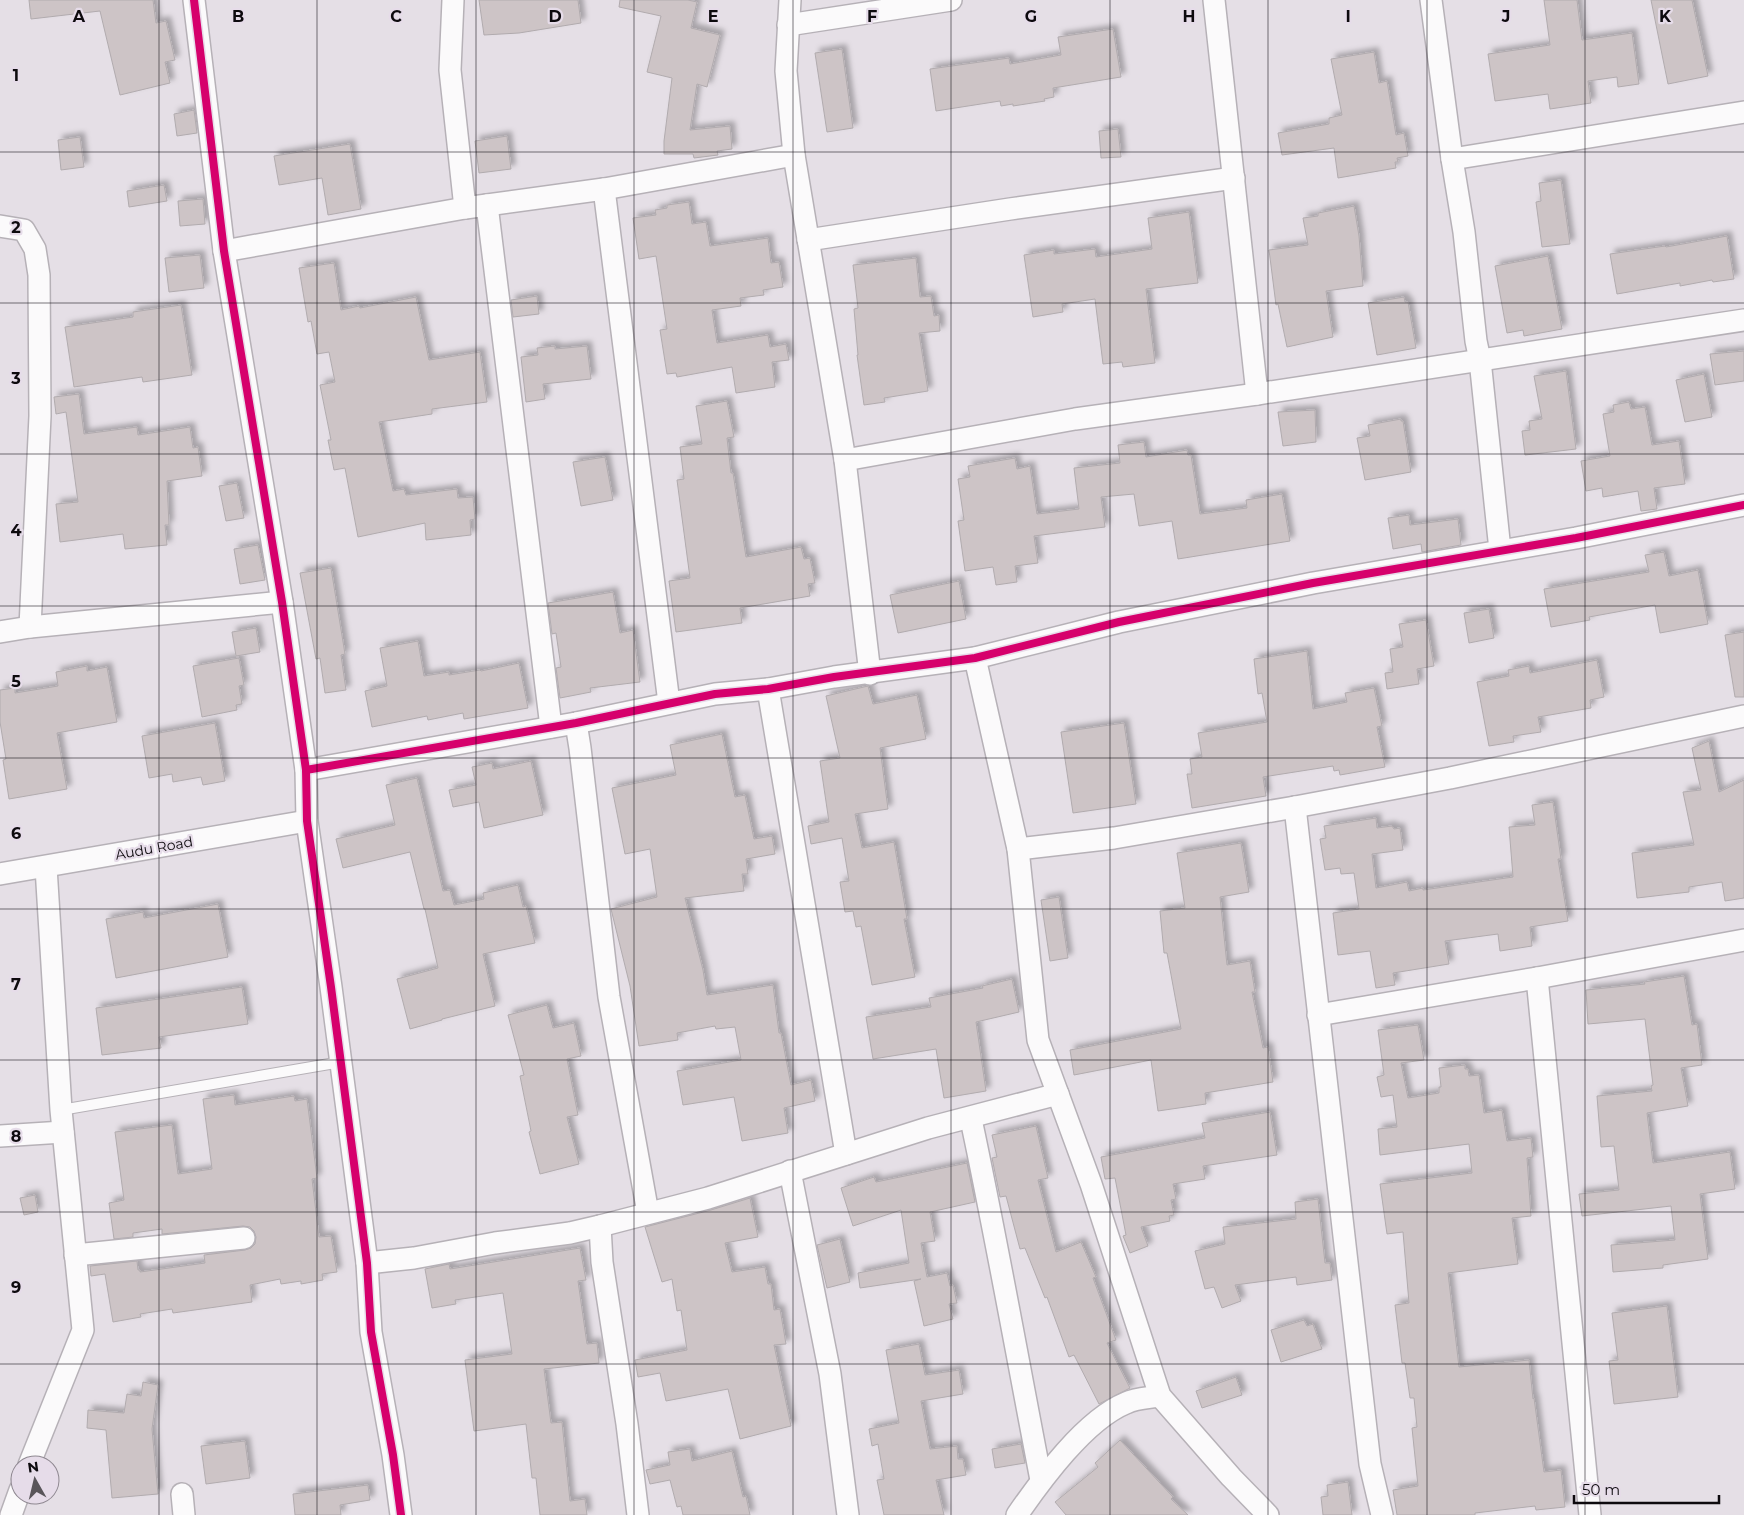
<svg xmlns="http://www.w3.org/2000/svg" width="1744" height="1515" viewBox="0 0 1744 1515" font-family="Montserrat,sans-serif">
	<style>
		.building { fill: #cdc4c6; stroke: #b1abae; filter: url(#shadow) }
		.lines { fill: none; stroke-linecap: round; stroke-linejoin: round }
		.lane-casing { stroke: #b6b1b7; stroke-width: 12 }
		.street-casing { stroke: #b6b1b7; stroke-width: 24 }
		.lane { stroke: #fbfafb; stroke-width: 10 }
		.street { stroke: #fbfafb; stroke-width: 21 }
		.cycleway-casing { stroke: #e6dce9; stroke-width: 11 }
		.cycleway { stroke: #d6006c; stroke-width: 8 }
		.grid { fill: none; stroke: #0d0a0e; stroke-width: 1; stroke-opacity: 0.55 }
		.labels { text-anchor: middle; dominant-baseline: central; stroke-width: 4.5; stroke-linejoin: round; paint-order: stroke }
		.street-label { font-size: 14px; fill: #0d0a0e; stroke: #e6dce9 }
		.grid-label { font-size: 16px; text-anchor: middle; font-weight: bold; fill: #0d0a0e; stroke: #e6dce9; stroke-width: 4.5; stroke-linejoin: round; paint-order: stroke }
	</style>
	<defs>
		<filter id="shadow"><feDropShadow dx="4.5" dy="-4.5" stdDeviation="2.5" flood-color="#0004"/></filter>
	</defs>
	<rect width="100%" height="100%" fill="#e5dfe6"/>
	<!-- building -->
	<g class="building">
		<polygon points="29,0 153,0 156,23 166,21 175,60 165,62 170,83 120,95 100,11 31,19"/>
		<polygon points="479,0 578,0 581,23 519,33 484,35"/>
		<polygon points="620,0 688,0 697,2 691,28 720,35 707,87 697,84 690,130 730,126 732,149 717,151 718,155 694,158 693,154 664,154 664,141 672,78 647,72 661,16 619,7"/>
		<polygon points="1544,0 1577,0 1582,40 1632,33 1639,84 1618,87 1617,77 1588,81 1591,103 1550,109 1548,94 1495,101 1488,54 1550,45"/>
		<polygon points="1651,0 1692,0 1708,76 1668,84"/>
		<polygon points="1113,29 1121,77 1053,88 1054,97 1044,99 1045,101 1013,106 1013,104 1001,106 1000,101 936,111 930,69 1009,58 1010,64 1061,55 1058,37"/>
		<polygon points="842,49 853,128 827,132 815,53"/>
		<polygon points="1374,52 1379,83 1387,81 1396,135 1404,133 1408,156 1397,158 1398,162 1395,162 1396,168 1338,178 1334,148 1282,155 1278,133 1329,124 1329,118 1342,115 1331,59"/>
		<polygon points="194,110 197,133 177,136 174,114"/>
		<polygon points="1118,129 1121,157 1101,158 1099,131"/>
		<polygon points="507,136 511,169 479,173 475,141"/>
		<polygon points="80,137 84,167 61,170 58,140"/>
		<polygon points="350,144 361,209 328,215 322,178 279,185 274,156"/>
		<polygon points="1561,180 1570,244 1542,247 1536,202 1541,201 1539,183"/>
		<polygon points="164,185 167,201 129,207 127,191"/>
		<polygon points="203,199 205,224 180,226 178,201"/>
		<polygon points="689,202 692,224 706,222 710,246 768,238 771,263 779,262 783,287 763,290 764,295 740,298 741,306 712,310 717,343 768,335 770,347 786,344 789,360 772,362 775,387 736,393 732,367 677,377 676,373 667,374 660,330 667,329 656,256 639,259 633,218 656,215 655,210 667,208 667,205"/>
		<polygon points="1354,206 1359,236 1363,286 1326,291 1333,337 1287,347 1278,304 1276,305 1269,250 1308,245 1303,218 1318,216 1318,213"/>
		<polygon points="1189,212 1198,283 1146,289 1155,363 1123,367 1122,362 1103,364 1095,299 1062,304 1063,312 1033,317 1024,255 1054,250 1054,254 1095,249 1096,257 1152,249 1148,218"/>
		<polygon points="1727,236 1734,279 1713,282 1712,280 1680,286 1680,283 1617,294 1610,254 1665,246 1666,247"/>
		<polygon points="200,255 204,288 169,292 165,258"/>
		<polygon points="1548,256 1562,329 1524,336 1523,330 1507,333 1495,266"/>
		<polygon points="916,258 920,297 931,296 934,316 939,315 940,331 919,333 928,391 884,398 885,402 864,405 857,355 858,355 854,309 858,308 853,265"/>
		<polygon points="334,263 341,310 359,306 360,308 416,297 429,360 480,352 487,402 432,409 432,414 379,422 393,491 404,489 406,495 457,489 458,498 473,497 475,519 470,520 471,535 426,540 425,523 358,537 345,468 334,470 328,440 331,440 320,385 335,382 329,352 317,354 311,321 308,322 299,268"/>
		<polygon points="537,296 539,314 513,317 511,300"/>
		<polygon points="1404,297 1405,302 1408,302 1416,348 1377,355 1368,303"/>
		<polygon points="181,305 192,375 143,382 142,377 74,387 65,327 133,317 133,312"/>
		<polygon points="555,346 555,349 587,346 591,379 543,384 545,399 526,402 521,357 538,355 537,348"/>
		<polygon points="1744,351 1744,381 1715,385 1710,354"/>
		<polygon points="1566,371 1576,449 1525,455 1522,431 1530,430 1529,421 1542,419 1534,376"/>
		<polygon points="1704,374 1712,417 1685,422 1676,380"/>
		<polygon points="79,394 84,434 137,427 138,435 190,427 193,448 198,447 202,476 167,481 169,525 165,525 167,545 125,549 123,534 60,542 56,504 78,502 66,412 56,414 54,397"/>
		<polygon points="727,401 734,437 727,438 731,473 733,473 746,557 801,547 804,559 810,558 815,583 808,584 810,596 740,608 742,623 676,632 669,581 690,578 677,480 684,479 680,447 702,444 696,406"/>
		<polygon points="1629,402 1631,409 1645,407 1652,445 1679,441 1685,484 1654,488 1657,509 1641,511 1638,491 1603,497 1602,488 1586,491 1581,461 1610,456 1603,414 1614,412 1613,405"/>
		<polygon points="1315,410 1316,442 1283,446 1278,412"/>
		<polygon points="1401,419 1401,421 1403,421 1411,472 1365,480 1357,438 1370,436 1368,425"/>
		<polygon points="1144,442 1146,457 1187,450 1188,455 1191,455 1200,514 1247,508 1246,500 1282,494 1290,541 1178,559 1172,521 1139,526 1134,494 1101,497 1105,527 1034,536 1038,563 1015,566 1017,582 996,585 993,567 965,571 958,521 964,520 958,479 970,477 968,466 1015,458 1017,469 1030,466 1037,514 1079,509 1074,468 1120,463 1118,445"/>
		<polygon points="605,457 613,500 581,506 573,462"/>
		<polygon points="237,483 244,518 226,521 219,486"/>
		<polygon points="1409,515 1410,525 1458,519 1461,545 1422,552 1421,544 1393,549 1388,518"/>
		<polygon points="258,545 265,580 240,584 234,549"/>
		<polygon points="1664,552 1669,576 1698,570 1708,624 1660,633 1655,605 1589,617 1590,620 1551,627 1544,589 1649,572 1645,555"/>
		<polygon points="331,568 345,654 341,655 346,690 325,693 320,658 316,659 300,573"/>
		<polygon points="959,581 966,619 898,633 890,595"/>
		<polygon points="613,592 620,633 633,630 640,682 590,688 591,692 560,698 556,668 561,667 556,633 552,634 548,603"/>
		<polygon points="1489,609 1494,638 1469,643 1464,613"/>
		<polygon points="1426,620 1434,666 1417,669 1419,684 1387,689 1385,673 1393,672 1390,649 1403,647 1399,624"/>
		<polygon points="256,628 260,652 236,656 232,632"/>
		<polygon points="1744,632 1744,697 1735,697 1725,635"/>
		<polygon points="418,641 424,676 449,672 449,675 480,670 481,671 519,663 528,708 464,719 463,713 428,720 427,716 372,727 365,691 387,686 380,648"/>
		<polygon points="1307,651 1313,709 1347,702 1345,693 1374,688 1382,726 1377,727 1385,767 1340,775 1339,770 1334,771 1333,766 1263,777 1266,796 1192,808 1187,774 1192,774 1190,759 1202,757 1198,733 1267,722 1262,693 1258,694 1254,659"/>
		<polygon points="239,658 244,685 239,686 242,704 236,705 237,710 202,717 193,666"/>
		<polygon points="1597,660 1604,697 1590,700 1591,708 1538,717 1541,732 1513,736 1514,742 1489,746 1477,682 1509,676 1508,670 1529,666 1530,673"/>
		<polygon points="87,666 87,671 107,667 117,722 57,733 67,789 9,799 3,760 6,759 0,722 0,690 15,688 15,693 58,686 56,672"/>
		<polygon points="868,686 873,704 917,695 926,739 880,748 888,809 855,814 862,848 894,842 907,919 904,919 915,977 872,985 861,926 856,927 853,911 845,912 840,882 849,881 842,838 811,844 808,826 829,822 820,761 840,758 826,696"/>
		<polygon points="215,723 225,781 203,785 201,777 173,782 172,774 149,778 142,736"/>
		<polygon points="1124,723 1136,804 1073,813 1061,732"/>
		<polygon points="722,734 735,797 745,795 754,839 772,836 775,854 746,859 748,874 742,874 744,891 685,898 703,970 707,995 773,985 779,1033 781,1033 791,1085 811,1080 815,1101 784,1108 788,1133 742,1141 734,1097 683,1105 677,1071 741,1060 735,1027 716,1029 715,1026 677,1033 678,1040 639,1046 630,986 611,909 657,897 650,849 625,854 612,788 676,775 670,745"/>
		<polygon points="1709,741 1719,792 1744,780 1744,898 1725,901 1722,882 1689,887 1689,892 1637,898 1632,853 1694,845 1683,792 1701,790 1692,748"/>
		<polygon points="531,761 543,815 484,828 479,802 453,807 449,790 476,785 472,767 492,763 493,769"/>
		<polygon points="417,778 443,891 450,890 454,905 484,899 483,893 518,885 523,907 526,906 535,943 483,954 495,1006 442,1019 442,1020 410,1029 397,979 438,968 425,909 424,909 410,852 343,868 336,839 395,825 386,785"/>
		<polygon points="1553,802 1561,859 1558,859 1568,921 1530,927 1532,946 1500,951 1498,934 1445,941 1449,964 1393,973 1395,985 1376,988 1370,951 1338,955 1333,913 1359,909 1354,873 1341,874 1340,868 1325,870 1320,839 1326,838 1324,826 1376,818 1377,828 1392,826 1394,829 1400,828 1403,850 1372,854 1376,888 1407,882 1409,891 1423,888 1423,890 1513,877 1509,827 1535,825 1532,805"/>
		<polygon points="1241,843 1249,892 1220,897 1227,965 1250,961 1255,992 1252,992 1263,1048 1268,1047 1273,1082 1205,1093 1206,1104 1158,1111 1151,1060 1074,1075 1070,1050 1181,1029 1167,953 1164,953 1160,911 1185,908 1177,853"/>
		<polygon points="1059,897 1068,958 1050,961 1041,900"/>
		<polygon points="218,904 228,957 116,978 106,919 143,912 144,918"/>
		<polygon points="1684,976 1692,1025 1697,1024 1702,1065 1681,1068 1688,1106 1647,1113 1653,1163 1730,1152 1735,1189 1700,1194 1708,1259 1663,1265 1663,1268 1613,1272 1611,1245 1675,1240 1671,1206 1582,1216 1579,1194 1619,1190 1614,1146 1601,1147 1597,1096 1652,1091 1651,1086 1653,1085 1645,1019 1588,1024 1586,990 1645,984 1644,982"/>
		<polygon points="1012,979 1019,1012 976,1022 986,1091 944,1098 936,1049 873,1059 866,1017 931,1007 929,998 983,988 982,986"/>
		<polygon points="242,987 248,1024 159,1037 161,1048 102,1055 96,1008"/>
		<polygon points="547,1005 553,1028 574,1023 581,1056 567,1059 578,1115 567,1117 579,1164 540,1174 529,1132 531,1131 520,1076 524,1075 508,1015"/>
		<polygon points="1418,1025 1424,1060 1401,1063 1408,1098 1439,1093 1439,1087 1441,1087 1439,1068 1465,1065 1465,1069 1468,1069 1469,1076 1479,1075 1484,1113 1502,1110 1507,1141 1531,1138 1533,1157 1527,1158 1531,1216 1512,1218 1518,1264 1448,1273 1459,1367 1529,1360 1533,1399 1534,1398 1544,1472 1561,1470 1565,1507 1536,1510 1535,1506 1475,1513 1475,1515 1397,1515 1393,1490 1418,1486 1412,1428 1417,1427 1414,1398 1410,1398 1405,1363 1402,1363 1395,1305 1409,1303 1403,1232 1387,1234 1380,1184 1472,1173 1469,1144 1380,1155 1378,1129 1397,1127 1393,1095 1381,1097 1377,1077 1384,1075 1378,1030"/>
		<polygon points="234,1095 235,1105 294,1096 295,1101 307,1099 317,1178 312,1179 319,1237 331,1236 337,1272 322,1274 323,1280 301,1284 301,1281 281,1284 280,1279 250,1285 252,1302 173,1313 172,1309 140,1314 141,1317 113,1322 105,1274 91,1276 90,1266 137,1261 138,1270 140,1270 140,1272 205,1263 204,1255 245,1250 251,1248 255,1244 256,1237 254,1231 250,1227 243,1226 162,1234 162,1229 133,1233 133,1237 114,1239 109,1203 124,1200 115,1132 172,1125 178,1174 212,1169 203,1099"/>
		<polygon points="1270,1112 1277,1155 1203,1166 1205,1179 1173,1184 1176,1199 1171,1200 1174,1215 1169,1216 1170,1221 1141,1227 1148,1246 1130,1253 1123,1236 1126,1235 1115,1178 1105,1179 1101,1157 1205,1138 1202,1123"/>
		<polygon points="1036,1126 1048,1178 1038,1180 1056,1252 1081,1242 1096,1277 1093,1278 1116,1340 1107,1343 1130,1388 1099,1404 1074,1355 1069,1357 1047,1297 1045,1298 1025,1248 1020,1249 1006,1196 1000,1197 992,1158 997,1157 992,1135"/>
		<polygon points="967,1163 975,1202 930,1212 935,1241 921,1243 927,1277 947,1273 950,1286 953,1285 957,1303 949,1304 953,1319 924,1326 914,1281 921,1279 860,1288 858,1273 909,1263 901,1210 853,1226 841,1188 874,1177 876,1182"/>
		<polygon points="35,1195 38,1212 24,1215 20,1198"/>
		<polygon points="750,1198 758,1237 725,1243 732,1272 765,1267 768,1284 771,1284 774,1310 780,1309 786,1344 774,1345 791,1426 740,1439 728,1389 666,1401 660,1373 638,1377 635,1360 687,1350 681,1310 677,1311 672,1279 662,1282 645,1227 711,1210"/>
		<polygon points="1318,1199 1325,1263 1330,1263 1332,1280 1297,1285 1296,1277 1235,1285 1241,1301 1222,1308 1214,1287 1205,1289 1195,1251 1225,1244 1223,1227 1296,1219 1295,1202"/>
		<polygon points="840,1239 850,1282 827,1288 817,1245"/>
		<polygon points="580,1248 586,1280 578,1281 587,1344 597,1343 599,1363 544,1369 551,1423 562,1422 570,1501 585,1499 587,1515 540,1515 536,1478 532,1478 526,1424 474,1431 465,1360 512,1354 503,1293 455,1300 456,1304 432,1308 425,1269 449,1264 450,1269"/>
		<polygon points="1667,1306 1678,1397 1614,1404 1609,1361 1618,1360 1612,1313"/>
		<polygon points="1304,1320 1307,1326 1313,1324 1322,1349 1281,1362 1271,1330"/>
		<polygon points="919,1344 925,1375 959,1370 963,1394 921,1401 930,1449 957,1446 958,1459 963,1459 966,1475 936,1480 944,1515 884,1515 877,1480 884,1479 878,1444 872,1446 869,1429 899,1423 886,1350"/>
		<polygon points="1236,1377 1242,1395 1202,1408 1196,1391"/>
		<polygon points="143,1382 158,1385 152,1429 158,1494 112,1498 106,1430 87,1428 88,1410 124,1413 127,1394 141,1396"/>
		<polygon points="1120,1440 1173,1497 1171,1499 1188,1515 1066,1515 1055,1502 1098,1467 1095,1463"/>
		<polygon points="245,1441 250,1478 206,1484 201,1446"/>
		<polygon points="1021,1444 1025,1463 995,1468 992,1449"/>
		<polygon points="690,1449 692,1461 732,1451 743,1497 746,1496 750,1515 683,1515 681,1506 677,1507 670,1480 650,1484 646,1470 670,1465 668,1452"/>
		<polygon points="1348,1482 1352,1515 1323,1515 1321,1497 1328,1496 1327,1485"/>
		<polygon points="368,1485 370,1500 340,1505 341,1515 295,1515 293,1494"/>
	</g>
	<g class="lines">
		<defs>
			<polyline id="lane" points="61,1110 341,1062"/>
			<g id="street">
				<polyline points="194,0 224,251 282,602 306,770 307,821 331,987 367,1263 371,1332 393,1455 401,1515"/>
				<polyline points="453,0 450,70 465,208"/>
				<polyline points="790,0 786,71 794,155 845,460 870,674"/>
				<polyline points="1214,0 1257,394"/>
				<polyline points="1431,0 1452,159 1464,232 1476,341 1480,360 1500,550"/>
				<polyline points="788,25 951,0"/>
				<polyline points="1452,159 1744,112"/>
				<polyline points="604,189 669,703"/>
				<polyline points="487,205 551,727"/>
				<polyline points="0,226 24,230 35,249 39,275 40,416 30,627"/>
				<polyline points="808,240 1010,209 1234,178"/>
				<polyline points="224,251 465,208 604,189 794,155"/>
				<polyline points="845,460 1075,419 1257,394 1744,320"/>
				<polyline points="0,632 30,627 282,602"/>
				<polyline points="975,658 1018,849 1038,1040 1091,1184 1160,1396 1231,1477 1268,1515"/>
				<polyline points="768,689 846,1154"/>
				<polyline points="576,723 580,748 609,997 648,1213"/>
				<polyline points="306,770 576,723 715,694 768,689 834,677 975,658 1119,622 1313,583 1576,538 1744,505"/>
				<polyline points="1295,807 1370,1464 1382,1515"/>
				<polyline points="1018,849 1114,838 1295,807 1450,778 1744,716"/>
				<polyline points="0,874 307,821"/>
				<polyline points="1537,978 1590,1515"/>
				<polyline points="1318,1015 1537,978 1744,940"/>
				<path d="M972,1124C997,1242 1018,1361 1041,1480"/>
				<polyline points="0,1136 63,1132"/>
				<polyline points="790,1171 830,1374 848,1515"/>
				<polyline points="600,1226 602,1262 627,1424 638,1515"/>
				<polyline points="75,1255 244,1238"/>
				<polyline points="367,1263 414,1258 495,1243 570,1233 600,1226 708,1198 928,1128 1058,1094"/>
				<polyline points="29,1465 83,1330 61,1110 46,867"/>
				<polyline points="182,1494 184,1515"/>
				<polyline points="11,1515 20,1490"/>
				<path d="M1017,1515C1042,1479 1085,1420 1126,1403C1136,1398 1149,1398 1160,1396"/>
			</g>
		</defs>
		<!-- lane casing -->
		<use href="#lane" class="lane-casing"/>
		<!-- street casing -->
		<use href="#street" class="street-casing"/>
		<!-- lane -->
		<use href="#lane" class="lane"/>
		<!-- street -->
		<use href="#street" class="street"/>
		<defs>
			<g id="cycleway">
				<polyline points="194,0 224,251 282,602 306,770 307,821 331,987 367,1263 371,1332 393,1455 401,1515"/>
				<polyline points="306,770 576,723 715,694 768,689 834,677 975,658 1119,622 1313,583 1576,538 1744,505"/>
			</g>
		</defs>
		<!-- cycleway casing -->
		<use href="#cycleway" class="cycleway-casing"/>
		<!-- cycleway -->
		<use href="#cycleway" class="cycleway"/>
	</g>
	<!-- grid -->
	<path class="grid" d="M159,0V1515M317,0V1515M476,0V1515M634,0V1515M793,0V1515M951,0V1515M1110,0V1515M1268,0V1515M1427,0V1515M1585,0V1515M0,152H1744M0,303H1744M0,454H1744M0,606H1744M0,758H1744M0,909H1744M0,1060H1744M0,1212H1744M0,1364H1744"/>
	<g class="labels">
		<!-- street labels -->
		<g class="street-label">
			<text transform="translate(154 848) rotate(-10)">Audu Road</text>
		</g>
	</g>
	<g class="grid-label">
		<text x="79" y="22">A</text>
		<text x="238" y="22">B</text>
		<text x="396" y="22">C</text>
		<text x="555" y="22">D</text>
		<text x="713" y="22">E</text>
		<text x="872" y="22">F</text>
		<text x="1031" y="22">G</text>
		<text x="1189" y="22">H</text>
		<text x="1348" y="22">I</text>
		<text x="1506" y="22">J</text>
		<text x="1665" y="22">K</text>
		<text x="16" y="81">1</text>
		<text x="16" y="233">2</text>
		<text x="16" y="384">3</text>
		<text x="16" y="536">4</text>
		<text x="16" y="687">5</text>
		<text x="16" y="839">6</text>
		<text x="16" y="990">7</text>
		<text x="16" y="1142">8</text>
		<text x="16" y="1293">9</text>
	</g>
	<!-- north arrow -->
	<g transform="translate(35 1480) rotate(352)"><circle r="24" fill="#e6dce9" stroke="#8f8891"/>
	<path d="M0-4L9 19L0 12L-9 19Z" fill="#59555a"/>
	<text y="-8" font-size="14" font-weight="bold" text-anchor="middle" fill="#0d0a0e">N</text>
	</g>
	<!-- scale -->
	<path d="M1574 1495v8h145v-8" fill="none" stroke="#0d0a0e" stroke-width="2.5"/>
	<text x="1582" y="1495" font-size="15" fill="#0d0a0e" stroke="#e6dce9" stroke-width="4" paint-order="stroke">50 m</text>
</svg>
